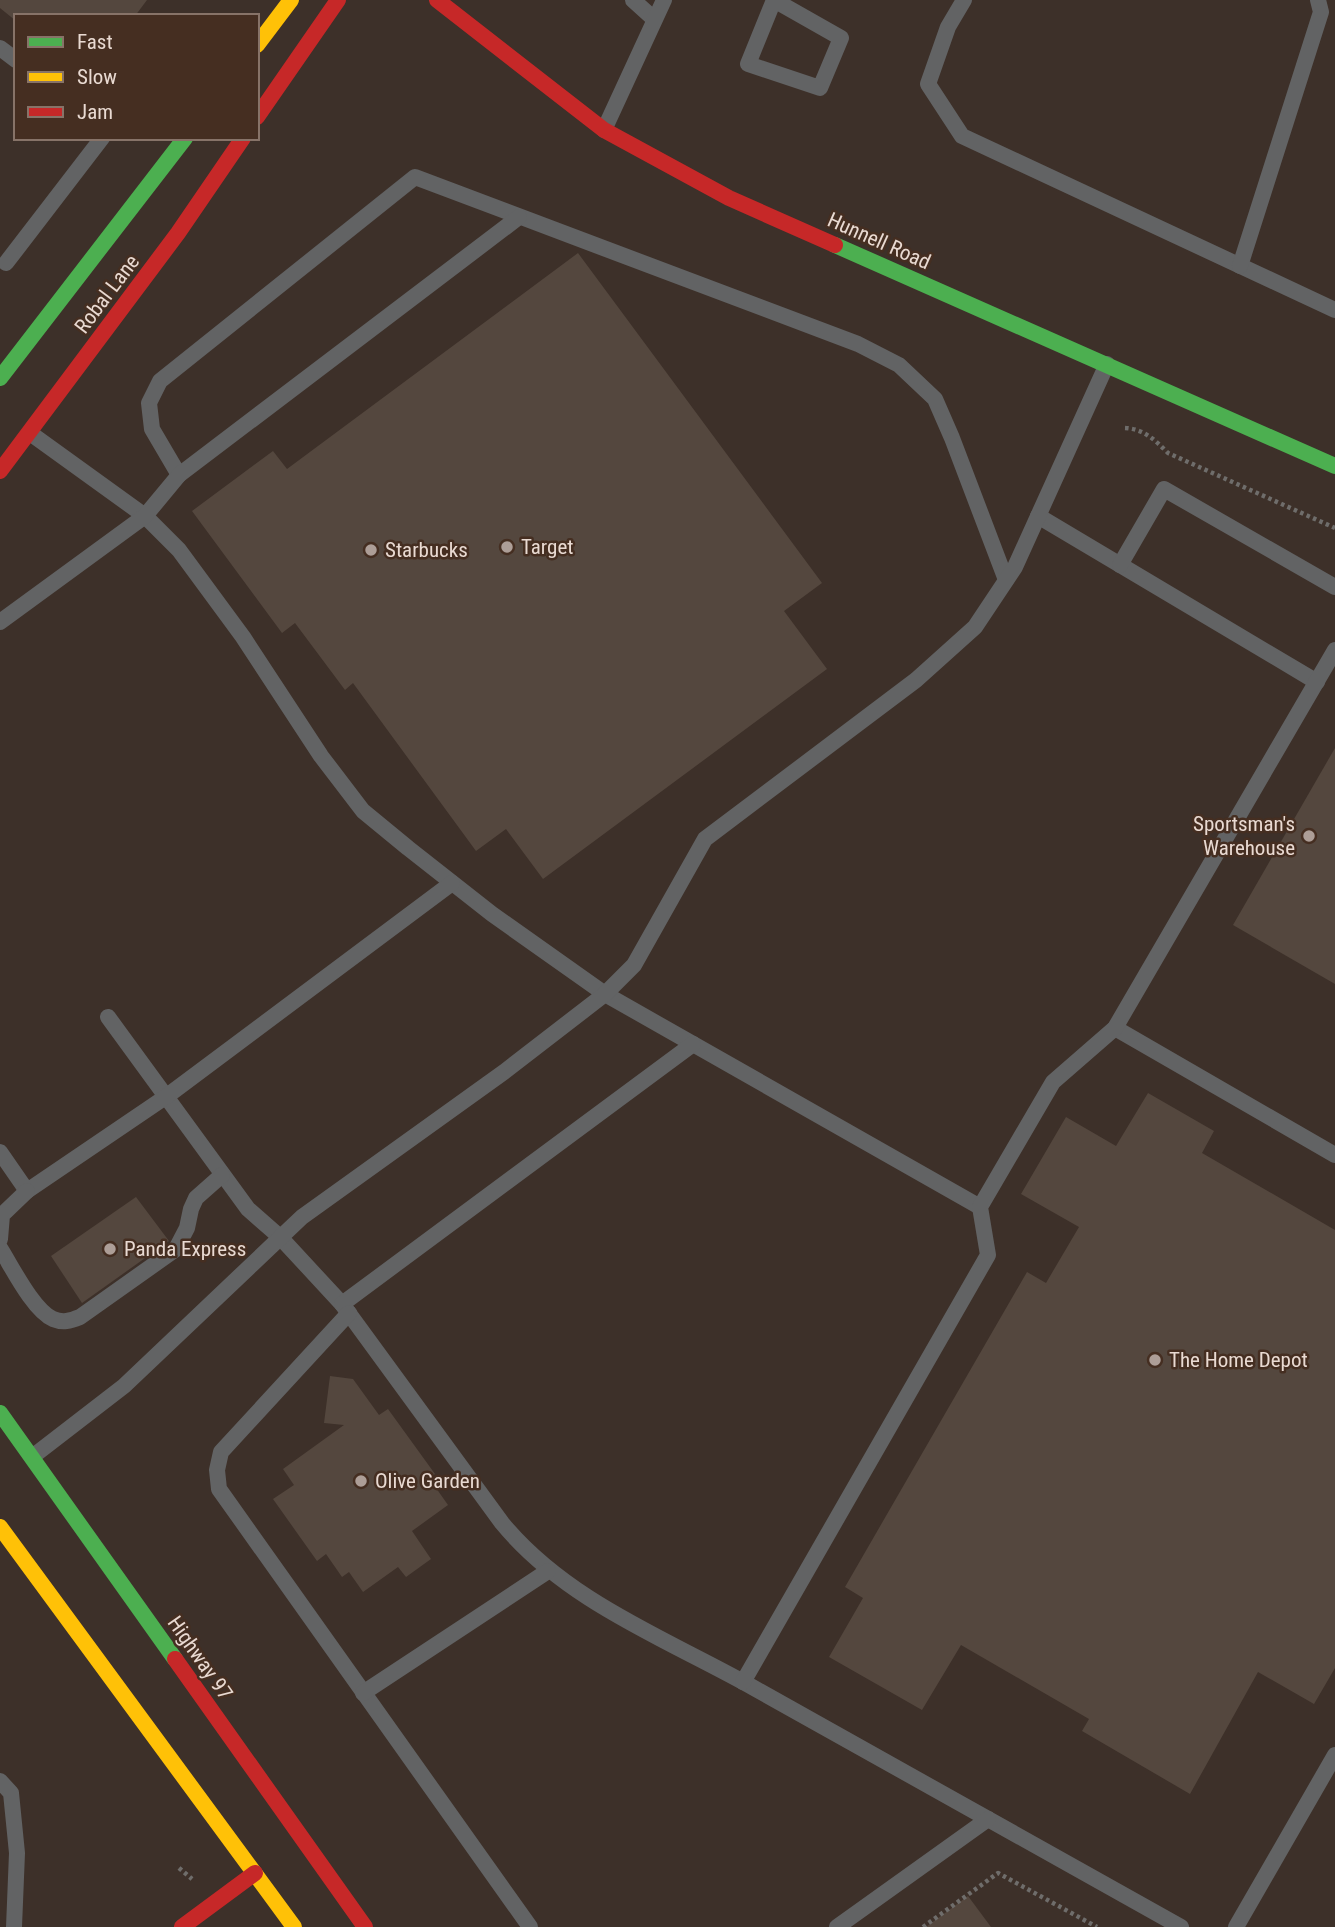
<svg xmlns="http://www.w3.org/2000/svg" width="1335" height="1927" viewBox="0 0 1335 1927" font-family="'Roboto Condensed',sans-serif">
	<style>
		.building { fill: #54473e }
		.lines { fill: none; stroke-linecap: round; stroke-linejoin: round }
		.path { stroke: #6f6d6b; stroke-width: 4.5; stroke-dasharray: 3.5 3.5; stroke-linecap: butt }
		.lane { stroke: #626364; stroke-width: 16 }
		.fast { stroke: #4caf50; stroke-width: 16 }
		.slow { stroke: #ffc107; stroke-width: 16 }
		.jam { stroke: #c62828; stroke-width: 16 }
		.poi-dot { fill: #ad9e97; stroke: #452e21; stroke-width: 2.5 }
		.labels { text-anchor: middle; dominant-baseline: central; stroke-width: 5; stroke-linejoin: round; paint-order: stroke }
		.street-label { font-size: 21px; fill: #e9dad2; stroke: #452e21 }
		.poi-label { font-size: 21px; fill: #e9dad2; stroke: #452e21; text-anchor: start }
	</style>
	<rect width="100%" height="100%" fill="#3d3029"/>
	<!-- building -->
	<g class="building">
		<polygon points="0,0 147,0 135,16 16,16 16,21 0,8"/>
		<polygon points="578,253 822,583 784,611 827,669 543,879 506,829 476,851 353,683 345,690 295,623 282,633 192,511 273,451 287,469"/>
		<polygon points="1335,748 1335,984 1233,925"/>
		<polygon points="1148,1093 1214,1131 1202,1153 1335,1230 1335,1668 1314,1704 1258,1672 1190,1794 1082,1731 1089,1719 961,1645 922,1710 829,1657 863,1598 845,1587 931,1438 1027,1272 1046,1283 1079,1227 1021,1194 1066,1117 1116,1146"/>
		<polygon points="136,1197 169,1241 82,1303 51,1256"/>
		<polygon points="330,1376 353,1379 379,1415 388,1409 435,1474 429,1478 448,1505 412,1531 431,1559 406,1577 398,1567 363,1592 349,1572 342,1577 326,1554 317,1561 273,1499 294,1485 283,1469 344,1425 324,1423"/>
		<polygon points="968,1896 991,1927 926,1927"/>
	</g>
	<g class="lines">
		<!-- path -->
		<g class="path">
			<path d="M1125,428C1144,429 1155,440 1168,453L1335,528"/>
			<polyline points="179,1868 192,1879"/>
			<polyline points="923,1927 998,1873 1097,1927"/>
		</g>
		<!-- lane -->
		<g class="lane">
			<polyline points="633,0 654,19"/>
			<polyline points="774,0 841,38 820,88 748,64 774,0"/>
			<polyline points="964,0 948,27 928,84 962,136 1335,310"/>
			<polyline points="0,48 16,60"/>
			<polyline points="604,130 664,0"/>
			<polyline points="6,263 102,138"/>
			<polyline points="1240,266 1321,12 1318,0"/>
			<polyline points="30,433 145,516 179,550 243,637 321,756 363,811 408,848 492,914 605,994 980,1207"/>
			<polyline points="179,475 152,429 149,403 160,381 415,177 858,344 899,365 935,399 952,438 1006,580"/>
			<polyline points="1038,516 1317,682"/>
			<polyline points="1120,565 1164,489 1335,587"/>
			<polyline points="0,622 145,516 179,475 519,217"/>
			<path d="M108,1017L248,1209L280,1237L342,1304L502,1523C567,1602 667,1639 754,1688C896,1768 1039,1847 1181,1927"/>
			<polyline points="1115,1028 1335,1155"/>
			<polyline points="0,1152 27,1191 167,1096 452,883"/>
			<polyline points="0,1239 2,1215 27,1191"/>
			<path d="M0,1248C12,1267 33,1310 53,1319C63,1323 70,1321 80,1317L176,1249L187,1228L191,1209L196,1198L222,1175"/>
			<polyline points="342,1304 693,1044"/>
			<polyline points="349,1313 221,1452 217,1470 219,1489 530,1927"/>
			<polyline points="32,1457 124,1386 302,1217 504,1072 605,994 634,965 705,839 916,680 975,627 1015,567 1107,364"/>
			<polyline points="743,1682 988,1255 980,1207 1053,1082 1115,1028 1335,650"/>
			<polyline points="363,1693 548,1571"/>
			<polyline points="0,1781 11,1793 17,1853 14,1927"/>
			<polyline points="837,1927 988,1819"/>
			<polyline points="1236,1927 1335,1755"/>
		</g>
		<!-- fast -->
		<g class="fast">
			<polyline points="835,245 1335,466"/>
			<polyline points="0,378 185,138"/>
			<polyline points="0,1413 175,1659"/>
		</g>
		<!-- slow -->
		<g class="slow">
			<polyline points="257,45 291,0"/>
			<polyline points="0,1527 294,1927"/>
		</g>
		<!-- jam -->
		<g class="jam">
			<polyline points="437,0 604,130 729,198 835,245"/>
			<polyline points="257,117 338,0"/>
			<polyline points="0,471 178,233 243,138"/>
			<polyline points="175,1659 365,1927"/>
			<polyline points="182,1927 255,1873"/>
		</g>
	</g>
	<!-- markers -->
	<g class="poi-dot">
		<circle cx="507" cy="547" r="7"/>
		<circle cx="371" cy="550" r="7"/>
		<circle cx="1309" cy="836" r="7"/>
		<circle cx="110" cy="1249" r="7"/>
		<circle cx="1155" cy="1360" r="7"/>
		<circle cx="361" cy="1481" r="7"/>
	</g>
	<g class="labels">
		<!-- street labels -->
		<g class="street-label">
			<text transform="translate(879 241) rotate(24)">Hunnell Road</text>
			<text transform="translate(107 294) rotate(-53)">Robal Lane</text>
			<text transform="translate(200 1658) rotate(55)">Highway 97</text>
		</g>
		<!-- poi labels -->
		<g class="poi-label">
			<text x="521" y="547">Target</text>
			<text x="385" y="550">Starbucks</text>
			<text x="1295" y="824" text-anchor="end">Sportsman's<tspan x="1295" dy="24">Warehouse</tspan></text>
			<text x="124" y="1249">Panda Express</text>
			<text x="1169" y="1360">The Home Depot</text>
			<text x="375" y="1481">Olive Garden</text>
		</g>
	</g>
	<!-- legend -->
	<rect x="14" y="14" width="245" height="126" fill="#452e21" stroke="#877368" stroke-width="2"/>
	<rect x="28" y="37" width="35" height="10" fill="#4caf50" stroke="#877368" stroke-width="2"/>
	<text x="77" y="49" font-size="21" fill="#e9dad2">Fast</text>
	<rect x="28" y="72" width="35" height="10" fill="#ffc107" stroke="#877368" stroke-width="2"/>
	<text x="77" y="84" font-size="21" fill="#e9dad2">Slow</text>
	<rect x="28" y="107" width="35" height="10" fill="#c62828" stroke="#877368" stroke-width="2"/>
	<text x="77" y="119" font-size="21" fill="#e9dad2">Jam</text>
</svg>
